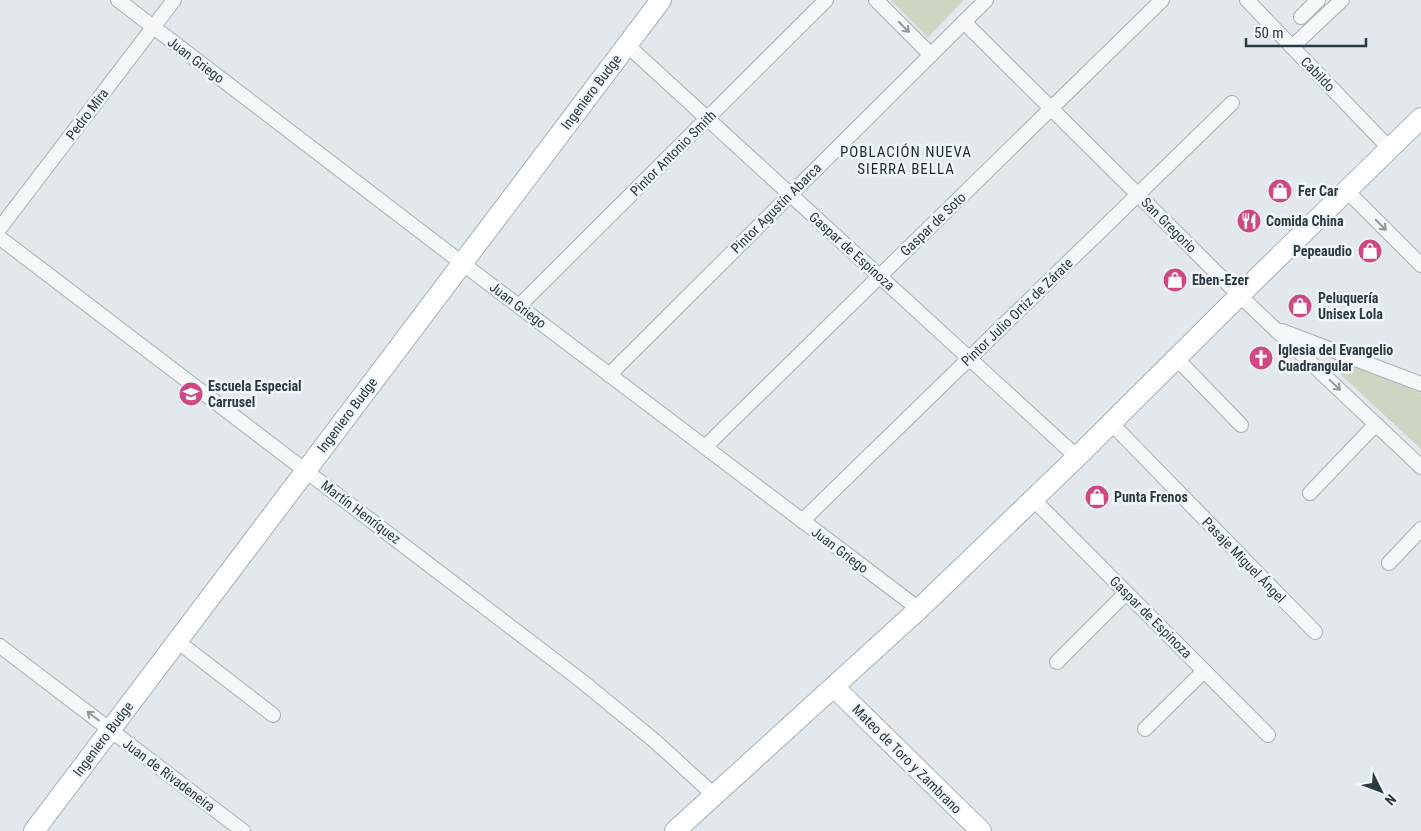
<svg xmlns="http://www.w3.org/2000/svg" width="1421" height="831" viewBox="0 0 1421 831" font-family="'Roboto Condensed',sans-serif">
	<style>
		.green { fill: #cdd5c3 }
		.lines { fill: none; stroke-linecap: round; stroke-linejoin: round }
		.street-casing { stroke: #a7b0b5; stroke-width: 16 }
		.secondary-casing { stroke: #a7b0b5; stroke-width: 22 }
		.street { stroke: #f5f8f9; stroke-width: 14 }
		.secondary { stroke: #fff; stroke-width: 20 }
		.oneway { stroke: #90999e }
		.labels { text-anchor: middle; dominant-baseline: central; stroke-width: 5; stroke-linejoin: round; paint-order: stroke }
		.street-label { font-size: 14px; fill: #2a3a43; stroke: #f2f6f8 }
		.poi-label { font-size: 14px; font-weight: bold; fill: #2a3a43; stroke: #f2f6f8; text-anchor: start }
		.neighbourhood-label { font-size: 15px; letter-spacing: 1px; fill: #1c2b34; stroke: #f2f6f8 }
	</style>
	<rect width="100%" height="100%" fill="#e2e8eb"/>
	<!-- green -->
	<g class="green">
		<polygon points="891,0 964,0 928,37"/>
		<polygon points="1335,359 1421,393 1421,449 1338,372"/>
	</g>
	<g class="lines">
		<defs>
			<g id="street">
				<polyline points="118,0 475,273 919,609"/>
				<polyline points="876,0 931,55"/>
				<polyline points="1247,0 1390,149"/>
				<polyline points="1301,17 1318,0"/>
				<polyline points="964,22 1239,295 1421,467"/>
				<polyline points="627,45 1077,457"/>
				<polyline points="1292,47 1342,0"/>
				<polyline points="1347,191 1421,265"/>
				<polyline points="0,228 174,0"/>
				<polyline points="0,238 583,682 656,742 714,795"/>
				<polyline points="519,306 826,0"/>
				<polyline points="1282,331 1421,384"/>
				<polyline points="1176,358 1241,425"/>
				<polyline points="609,375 986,0"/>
				<polyline points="1111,423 1315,632"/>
				<polyline points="705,447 1162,0"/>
				<polyline points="1310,493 1376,424"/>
				<polyline points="1033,499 1268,735"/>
				<polyline points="802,521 1232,103"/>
				<polyline points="1389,563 1421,529"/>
				<polyline points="177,641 273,715"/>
				<polyline points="0,646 243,831"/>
				<polyline points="1057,662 1126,593"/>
				<polyline points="1145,729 1204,671"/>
			</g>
			<g id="secondary">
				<polyline points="834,687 981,831"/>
				<polyline points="34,831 661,0"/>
				<polyline points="675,831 919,609 1077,457 1256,279 1421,118"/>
			</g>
		</defs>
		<!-- street casing -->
		<use href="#street" class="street-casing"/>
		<!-- secondary casing -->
		<use href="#secondary" class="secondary-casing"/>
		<!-- street -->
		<use href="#street" class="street"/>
		<!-- secondary -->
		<use href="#secondary" class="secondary"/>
	</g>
	<!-- one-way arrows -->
	<defs><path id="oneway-shaft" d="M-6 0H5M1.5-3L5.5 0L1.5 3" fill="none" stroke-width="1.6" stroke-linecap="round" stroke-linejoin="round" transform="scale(1.25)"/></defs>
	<g class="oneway">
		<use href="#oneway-shaft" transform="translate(904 27) rotate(45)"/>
		<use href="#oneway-shaft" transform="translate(1381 225) rotate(45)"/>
		<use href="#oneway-shaft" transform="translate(1335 385) rotate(43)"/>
		<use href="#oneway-shaft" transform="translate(93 716) rotate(-143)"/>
	</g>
	<!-- icons -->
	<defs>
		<symbol id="shop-disc" viewBox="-11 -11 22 22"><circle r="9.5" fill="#cf4883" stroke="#f2f6f8"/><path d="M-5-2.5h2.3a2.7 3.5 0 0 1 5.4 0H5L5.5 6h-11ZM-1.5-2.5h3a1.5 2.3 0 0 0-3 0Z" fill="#fff"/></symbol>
		<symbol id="restaurant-disc" viewBox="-11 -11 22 22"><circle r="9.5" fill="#cf4883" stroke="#f2f6f8"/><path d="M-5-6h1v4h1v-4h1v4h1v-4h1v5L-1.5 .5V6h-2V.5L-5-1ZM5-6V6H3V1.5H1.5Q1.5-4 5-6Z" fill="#fff"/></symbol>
		<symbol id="church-disc" viewBox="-11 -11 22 22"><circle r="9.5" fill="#cf4883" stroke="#f2f6f8"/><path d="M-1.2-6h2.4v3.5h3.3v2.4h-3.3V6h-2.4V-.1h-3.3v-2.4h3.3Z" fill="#fff"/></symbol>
		<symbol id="school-disc" viewBox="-11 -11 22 22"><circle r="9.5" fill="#cf4883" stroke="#f2f6f8"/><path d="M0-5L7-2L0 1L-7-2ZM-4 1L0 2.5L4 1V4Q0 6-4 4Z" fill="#fff"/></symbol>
	</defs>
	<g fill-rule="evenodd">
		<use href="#shop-disc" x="1266" y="177" width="28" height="28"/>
		<use href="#restaurant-disc" x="1235" y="207" width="28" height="28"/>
		<use href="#shop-disc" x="1356" y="237" width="28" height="28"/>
		<use href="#shop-disc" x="1161" y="266" width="28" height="28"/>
		<use href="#shop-disc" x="1286" y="292" width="28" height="28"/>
		<use href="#church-disc" x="1247" y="344" width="28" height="28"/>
		<use href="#school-disc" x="177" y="380" width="28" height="28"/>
		<use href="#shop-disc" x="1083" y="483" width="28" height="28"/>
	</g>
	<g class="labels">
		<!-- street labels -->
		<g class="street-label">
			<text transform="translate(196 60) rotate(37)">Juan Griego</text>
			<text transform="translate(1318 74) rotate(46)">Cabildo</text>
			<text transform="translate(591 92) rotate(-53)">Ingeniero Budge</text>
			<text transform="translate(87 114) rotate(-53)">Pedro Mira</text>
			<text transform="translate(673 153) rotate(-45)">Pintor Antonio Smith</text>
			<text transform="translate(776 208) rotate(-45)">Pintor Agustín Abarca</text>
			<text transform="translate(933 224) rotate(-44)">Gaspar de Soto</text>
			<text transform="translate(1169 225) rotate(45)">San Gregorio</text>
			<text transform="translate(852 251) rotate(42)">Gaspar de Espinoza</text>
			<text transform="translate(518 305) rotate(37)">Juan Griego</text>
			<text transform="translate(1017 312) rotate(-44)">Pintor Julio Ortiz de Zárate</text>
			<text transform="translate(347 415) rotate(-53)">Ingeniero Budge</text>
			<text transform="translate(361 512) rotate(37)">Martín Henríquez</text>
			<text transform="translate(840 550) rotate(37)">Juan Griego</text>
			<text transform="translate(1244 560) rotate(46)">Pasaje Miguel Ángel</text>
			<text transform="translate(1151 617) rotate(45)">Gaspar de Espinoza</text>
			<text transform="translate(103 739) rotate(-53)">Ingeniero Budge</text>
			<text transform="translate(907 759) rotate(45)">Mateo de Toro y Zambrano</text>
			<text transform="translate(169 775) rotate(37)">Juan de Rivadeneira</text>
		</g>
		<!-- poi labels -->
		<g class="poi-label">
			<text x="1298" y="191">Fer Car</text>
			<text x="1266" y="221">Comida China</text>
			<text x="1352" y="251" text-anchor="end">Pepeaudio</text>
			<text x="1192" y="280">Eben-Ezer</text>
			<text x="1318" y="298">Peluquería<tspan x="1318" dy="16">Unisex Lola</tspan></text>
			<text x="1278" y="350">Iglesia del Evangelio<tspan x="1278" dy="16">Cuadrangular</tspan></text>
			<text x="208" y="386">Escuela Especial<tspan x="208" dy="16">Carrusel</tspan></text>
			<text x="1114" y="497">Punta Frenos</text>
		</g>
		<!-- neighbourhood labels -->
		<g class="neighbourhood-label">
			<text x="906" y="152">POBLACIÓN NUEVA<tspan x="906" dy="17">SIERRA BELLA</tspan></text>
		</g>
	</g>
	<!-- north arrow -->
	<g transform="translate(1381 791) rotate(132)" stroke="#f2f6f8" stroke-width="4" paint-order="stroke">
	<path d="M0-4L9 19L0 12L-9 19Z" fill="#2a3a43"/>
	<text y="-8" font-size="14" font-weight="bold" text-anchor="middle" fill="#2a3a43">N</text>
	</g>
	<!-- scale -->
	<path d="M1246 38v8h120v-8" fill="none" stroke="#2a3a43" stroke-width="2.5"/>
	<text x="1254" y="38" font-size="15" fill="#2a3a43" stroke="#f2f6f8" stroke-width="4" paint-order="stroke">50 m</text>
</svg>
